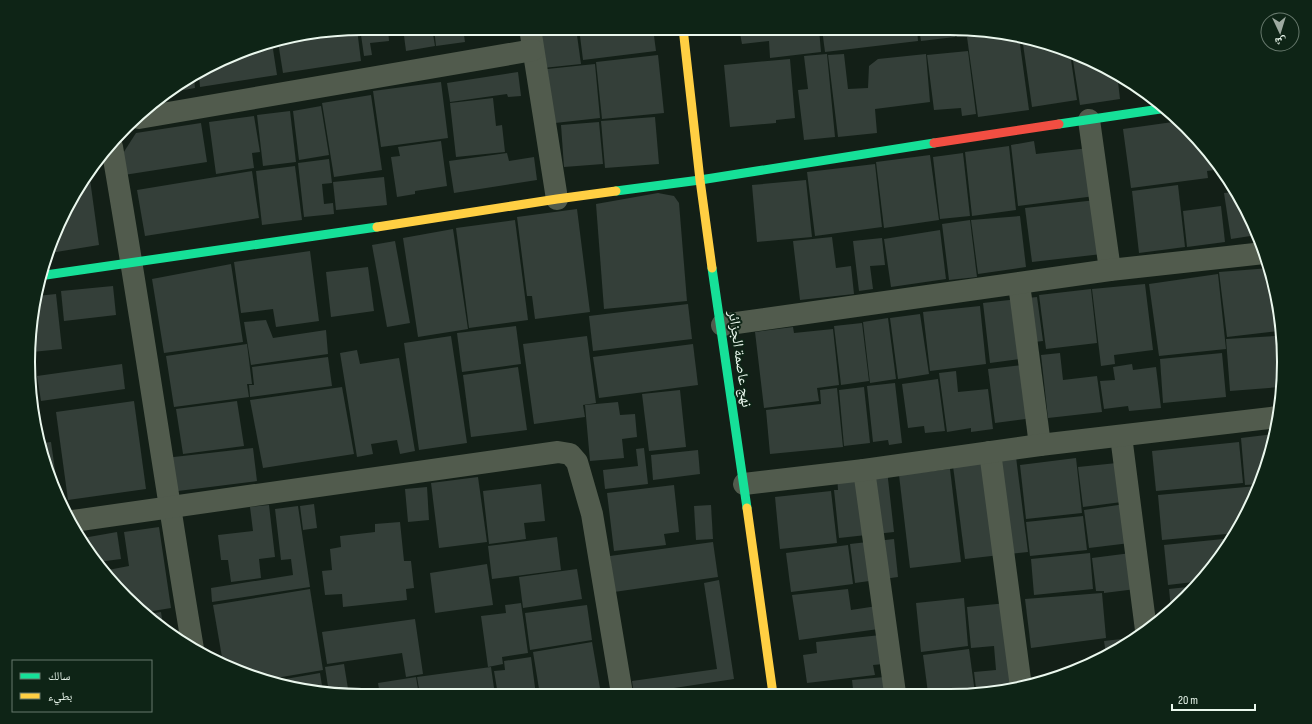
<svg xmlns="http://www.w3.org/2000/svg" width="1312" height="724" viewBox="0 0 1312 724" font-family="'Sofia Sans Condensed','Noto Naskh Arabic',sans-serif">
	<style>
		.building { fill: #343f39 }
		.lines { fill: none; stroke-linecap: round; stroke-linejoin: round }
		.street { stroke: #515b4d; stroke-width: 22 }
		.fast { stroke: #16e098; stroke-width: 9 }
		.slow { stroke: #ffcf43; stroke-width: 9 }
		.jam { stroke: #f24e42; stroke-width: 9 }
		.labels { text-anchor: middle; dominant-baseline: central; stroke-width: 4; stroke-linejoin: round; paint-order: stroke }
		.street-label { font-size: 15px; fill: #eaf7ed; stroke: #0e2416 }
		.rim { fill: none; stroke: #eaf7ed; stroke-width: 2 }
	</style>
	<rect width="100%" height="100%" fill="#131f17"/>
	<!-- building -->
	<g class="building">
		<polygon points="360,28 388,28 389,41 370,43 372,55 364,56"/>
		<polygon points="403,28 432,28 435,46 406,51"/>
		<polygon points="434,28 463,28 465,42 436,46"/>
		<polygon points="468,28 499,28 499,29 469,34"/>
		<polygon points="539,28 576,28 581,64 543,68"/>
		<polygon points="579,28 653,28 656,51 583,60"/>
		<polygon points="739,28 819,29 821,52 770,58 769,41 742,44"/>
		<polygon points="357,29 361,61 283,73 278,42"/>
		<polygon points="822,29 917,29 918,41 825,52"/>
		<polygon points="919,29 954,29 955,37 921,41"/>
		<polygon points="956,29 972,29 991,32 957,37"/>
		<polygon points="996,33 1019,37 1029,110 978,117 967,37"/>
		<polygon points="1022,37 1037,39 1070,53 1077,100 1032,107"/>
		<polygon points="272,43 277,75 200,87 199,76 254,46"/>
		<polygon points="968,51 976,114 962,116 961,108 934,110 927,55"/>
		<polygon points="827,54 835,137 804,140 798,90 808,89 804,56"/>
		<polygon points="844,54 848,89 868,88 869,66 878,59 926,54 930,102 875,109 877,133 838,137 828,55"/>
		<polygon points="1072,54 1117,73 1120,99 1080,105"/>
		<polygon points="658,55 664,113 602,119 596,62"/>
		<polygon points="790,59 795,118 776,120 776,123 730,127 724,65"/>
		<polygon points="595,64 600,118 555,123 547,69"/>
		<polygon points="518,72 521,96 508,97 507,94 450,102 447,83"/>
		<polygon points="194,78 195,88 167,93"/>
		<polygon points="441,82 448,138 381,147 373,91"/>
		<polygon points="371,95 382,170 334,177 322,103"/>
		<polygon points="493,98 496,126 502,125 505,152 456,157 450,103"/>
		<polygon points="321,106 329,155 299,160 293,111"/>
		<polygon points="290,111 296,162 263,166 257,115"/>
		<polygon points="254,116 260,152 252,153 254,168 216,174 209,122"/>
		<polygon points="655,117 659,164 605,168 601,121"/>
		<polygon points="1180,121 1215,158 1222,169 1207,171 1208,178 1131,188 1123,129"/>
		<polygon points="599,122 603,164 564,167 561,125"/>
		<polygon points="201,123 207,162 124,175 120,158 136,133"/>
		<polygon points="441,141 447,186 415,191 415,194 397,197 391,157 400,156 398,147"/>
		<polygon points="1034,141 1036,154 1089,148 1095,196 1018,206 1011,145"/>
		<polygon points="1009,146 1016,210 972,216 965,152"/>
		<polygon points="507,153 509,161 534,157 537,180 454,193 449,161"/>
		<polygon points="963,153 970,216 940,219 933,157"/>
		<polygon points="930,155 939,220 884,228 876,162"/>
		<polygon points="329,159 332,183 322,184 324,204 333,203 334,214 304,217 298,163"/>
		<polygon points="875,164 882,227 815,236 807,172"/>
		<polygon points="295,166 302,220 262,225 256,171"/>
		<polygon points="252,171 259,218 145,236 137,190"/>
		<polygon points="89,172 99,245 50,253 84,177"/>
		<polygon points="384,177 387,205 336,210 333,182"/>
		<polygon points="806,180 812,237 757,242 752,185"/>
		<polygon points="1178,185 1185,247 1139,253 1132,191"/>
		<polygon points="1235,192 1249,214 1257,235 1231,239 1224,193"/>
		<polygon points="658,193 674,196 679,203 687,301 604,309 596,204"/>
		<polygon points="1096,200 1102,254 1032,262 1025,208"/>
		<polygon points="1221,206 1225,242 1187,247 1183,211"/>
		<polygon points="577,209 590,312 535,319 532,296 527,296 517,217"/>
		<polygon points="1020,216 1026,267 978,274 971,220"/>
		<polygon points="515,220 528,320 469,328 456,228"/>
		<polygon points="970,220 977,277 949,280 942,224"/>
		<polygon points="453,229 468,329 418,337 403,238"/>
		<polygon points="940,230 946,279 891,287 884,239"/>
		<polygon points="832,237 836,268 851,266 854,294 800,300 793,241"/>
		<polygon points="882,238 885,265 870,266 873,289 859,291 853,241"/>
		<polygon points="395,241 410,323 387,327 372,245"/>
		<polygon points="310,251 319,321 276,327 273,309 241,313 234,262"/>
		<polygon points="231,264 243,342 164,353 152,279"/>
		<polygon points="368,267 374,311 331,317 326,272"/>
		<polygon points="1270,268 1273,275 1278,306 1279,331 1227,337 1219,272"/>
		<polygon points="1218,274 1226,349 1159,356 1149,284"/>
		<polygon points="1145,284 1153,350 1114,355 1115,364 1101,366 1092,289"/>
		<polygon points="113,286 116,315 64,321 61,291"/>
		<polygon points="1091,289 1097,343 1046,349 1039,295"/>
		<polygon points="56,294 62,349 32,352 37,296"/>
		<polygon points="1037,297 1043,341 1025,343 1027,358 990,363 983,303"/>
		<polygon points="688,304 692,339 593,351 589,316"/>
		<polygon points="980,306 986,364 930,371 923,312"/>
		<polygon points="920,314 929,374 898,379 890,318"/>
		<polygon points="888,318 896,379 870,383 863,322"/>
		<polygon points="266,320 273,338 326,330 328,354 251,365 244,322"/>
		<polygon points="862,323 869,381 841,385 834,326"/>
		<polygon points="516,326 521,364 462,372 457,333"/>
		<polygon points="793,327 794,333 833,329 839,385 817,388 819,401 764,408 755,332"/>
		<polygon points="1281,334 1283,340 1283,348 1282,348"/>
		<polygon points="451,336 467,443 419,450 404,343"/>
		<polygon points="587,336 596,403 583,405 585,417 534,424 523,344"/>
		<polygon points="1276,336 1280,387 1230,391 1226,339"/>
		<polygon points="247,344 252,384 247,384 249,397 174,407 166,356"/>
		<polygon points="693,344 698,385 599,398 593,357"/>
		<polygon points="357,350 360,364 399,358 415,451 400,454 397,440 371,444 373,454 357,457 340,353"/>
		<polygon points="1060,353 1063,380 1097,376 1102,412 1048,418 1041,355"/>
		<polygon points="1222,353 1226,397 1163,403 1160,359"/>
		<polygon points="328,357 332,386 250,397 249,385 254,385 252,367"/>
		<polygon points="1038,363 1033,418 995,423 988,369"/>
		<polygon points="122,364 125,389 41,401 37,376"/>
		<polygon points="1132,364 1133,370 1156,367 1161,408 1129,411 1128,406 1104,409 1100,381 1115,380 1113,367"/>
		<polygon points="518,367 527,430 471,437 463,375"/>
		<polygon points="956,371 958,392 988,389 993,429 971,432 971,428 947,432 939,373"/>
		<polygon points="938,379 945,431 925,433 924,426 908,428 902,384"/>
		<polygon points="895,383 902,443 889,445 888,440 873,442 867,386"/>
		<polygon points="342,387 354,454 263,468 250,400"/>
		<polygon points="864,387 870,443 844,446 839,390"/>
		<polygon points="837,388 843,447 770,454 766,410 821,404 820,390"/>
		<polygon points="680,390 686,447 649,451 642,394"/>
		<polygon points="134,401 146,489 68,500 56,412"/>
		<polygon points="237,401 244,446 183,454 176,409"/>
		<polygon points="618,402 620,415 635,414 637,437 622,439 624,458 590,461 585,405"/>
		<polygon points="1274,434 1266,469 1260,484 1245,485 1241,438"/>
		<polygon points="51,442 59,498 54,490 43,443"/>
		<polygon points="1239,442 1243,483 1156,491 1152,451"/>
		<polygon points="253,448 257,481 170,492 165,458"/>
		<polygon points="644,448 648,484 605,489 603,470 638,466 636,449"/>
		<polygon points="698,450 700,474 653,480 651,455"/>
		<polygon points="1016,457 1028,552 965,559 953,466"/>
		<polygon points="1076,458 1082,513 1026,519 1020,465"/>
		<polygon points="1117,463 1122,502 1083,507 1078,467"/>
		<polygon points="950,469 961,562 910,568 899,475"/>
		<polygon points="887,470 894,532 839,538 834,490 838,490 837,475"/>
		<polygon points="478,477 487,542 439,548 431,483"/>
		<polygon points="541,484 545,521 524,523 526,539 489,544 483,491"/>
		<polygon points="674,485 679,532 664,534 666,545 614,551 607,493"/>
		<polygon points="1257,486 1257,490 1237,533 1162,540 1158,495"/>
		<polygon points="427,487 429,520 408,522 405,489"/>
		<polygon points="831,491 837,543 780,549 775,497"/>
		<polygon points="314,504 317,528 303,530 300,506"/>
		<polygon points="1125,504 1130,543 1089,548 1084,510"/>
		<polygon points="269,505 275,557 259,559 261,578 231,582 228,560 221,560 218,535 253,531 250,507"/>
		<polygon points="711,505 713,539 696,540 694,506"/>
		<polygon points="298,506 310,587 212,602 211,588 293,575 291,559 281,560 275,509"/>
		<polygon points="1083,516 1087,550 1030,556 1026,522"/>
		<polygon points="400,522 404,561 411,561 414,588 406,589 407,600 343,607 342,594 325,595 322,571 332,570 330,549 341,547 340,536 375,532 375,524"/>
		<polygon points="159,527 171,608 147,612 111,582 108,570 129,566 124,532"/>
		<polygon points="117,532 121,559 98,562 83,538"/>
		<polygon points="557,537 561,570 492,579 488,546"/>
		<polygon points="1233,538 1202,581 1168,585 1164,545"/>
		<polygon points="894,539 898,577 855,583 850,544"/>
		<polygon points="713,542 718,577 614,592 610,556"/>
		<polygon points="848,545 853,584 791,592 786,553"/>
		<polygon points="1090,553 1093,589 1034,595 1031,559"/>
		<polygon points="1131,553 1136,589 1104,593 1104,591 1096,591 1092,558"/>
		<polygon points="487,564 493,605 435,613 430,573"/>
		<polygon points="577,569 582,599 523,608 519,577"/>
		<polygon points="719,580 734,679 634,694 632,681 717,669 704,583"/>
		<polygon points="1197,586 1171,609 1169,589"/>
		<polygon points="310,589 323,670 264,680 223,663 213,605"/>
		<polygon points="848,589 851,610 890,604 893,627 799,640 792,595"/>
		<polygon points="1102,593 1106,638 1031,648 1025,599"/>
		<polygon points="964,598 968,646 921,652 916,603"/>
		<polygon points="521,603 528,653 502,657 503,664 488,667 481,616 506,613 505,605"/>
		<polygon points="1007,603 1027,683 976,689 974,672 996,670 994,646 971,648 967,607"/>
		<polygon points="587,605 592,640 530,650 525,613"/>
		<polygon points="161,612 163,625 149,614"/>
		<polygon points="415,619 423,674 406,677 402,653 327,664 322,632"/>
		<polygon points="890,634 894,663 873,665 875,675 807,683 803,655 817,653 816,642"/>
		<polygon points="1139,637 1136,640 1106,654 1104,641"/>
		<polygon points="592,642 601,694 540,695 533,652"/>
		<polygon points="969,649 975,693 928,693 923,655"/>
		<polygon points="531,657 536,695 498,695 494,671 505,670 504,661"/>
		<polygon points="344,664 349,695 329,693 325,667"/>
		<polygon points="491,667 495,695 420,695 417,677"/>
		<polygon points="320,673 323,692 275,685 268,682"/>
		<polygon points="895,676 897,693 814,694 814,693 853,689 852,680"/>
		<polygon points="416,677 419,695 380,695 378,683"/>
		<polygon points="1017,687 1018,688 993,693 978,693 978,691"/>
	</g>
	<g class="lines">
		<!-- street -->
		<g class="street">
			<polyline points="530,28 557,199"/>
			<polyline points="139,118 533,50"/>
			<polyline points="1089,120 1110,270"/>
			<path d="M112,147C141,314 165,482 193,649"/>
			<polyline points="1019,284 1040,445"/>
			<polyline points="722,325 1110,270 1264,253"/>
			<polyline points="1121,436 1146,630"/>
			<polyline points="990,452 1021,687"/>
			<polyline points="864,470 895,693"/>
			<polyline points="744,484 864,470 1040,445 1278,417"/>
			<polyline points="73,521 558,452 570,454 577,462 592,514 622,694"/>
		</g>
		<!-- fast -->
		<g class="fast">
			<polyline points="1059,124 1167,108"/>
			<polyline points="616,191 700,180 934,143"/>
			<polyline points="712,268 747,508"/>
			<polyline points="39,276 377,227"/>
		</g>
		<!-- slow -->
		<g class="slow">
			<polyline points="683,28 700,180 712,268"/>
			<polyline points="377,227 557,199 616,191"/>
			<polyline points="747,508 773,694"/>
		</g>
		<!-- jam -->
		<polyline class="jam" points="934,143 1059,124"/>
	</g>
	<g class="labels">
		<!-- street labels -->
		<g class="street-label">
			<text transform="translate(740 359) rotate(82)">نهج عاصمة الجزائر</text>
		</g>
	</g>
	<!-- crop -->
	<path d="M0 0H1312V724H0ZM362 35H950A327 327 0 0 1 1277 362V362A327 327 0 0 1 950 689H362A327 327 0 0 1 35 362V362A327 327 0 0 1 362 35Z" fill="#0e2416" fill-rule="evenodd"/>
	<path class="rim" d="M362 35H950A327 327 0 0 1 1277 362V362A327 327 0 0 1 950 689H362A327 327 0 0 1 35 362V362A327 327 0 0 1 362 35Z"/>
	<!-- legend -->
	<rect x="12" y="660" width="140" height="52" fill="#0e2416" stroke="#66786c"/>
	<rect x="20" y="673" width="20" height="6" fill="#16e098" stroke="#66786c"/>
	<text x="48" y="680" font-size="12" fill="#eaf7ed">سالك</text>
	<rect x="20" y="693" width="20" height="6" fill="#ffcf43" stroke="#66786c"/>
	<text x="48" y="700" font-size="12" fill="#eaf7ed">بطيء</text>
	<!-- north arrow -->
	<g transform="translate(1280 32) rotate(176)"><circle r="19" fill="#0e2416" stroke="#66786c"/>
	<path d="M0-3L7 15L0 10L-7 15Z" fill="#9faba2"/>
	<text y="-6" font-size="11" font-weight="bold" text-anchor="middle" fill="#eaf7ed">ش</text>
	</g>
	<!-- scale -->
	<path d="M1172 704v6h83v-6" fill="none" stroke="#eaf7ed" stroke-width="2"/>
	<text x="1178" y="704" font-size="12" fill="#eaf7ed" stroke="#0e2416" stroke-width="3" paint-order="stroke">20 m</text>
</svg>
